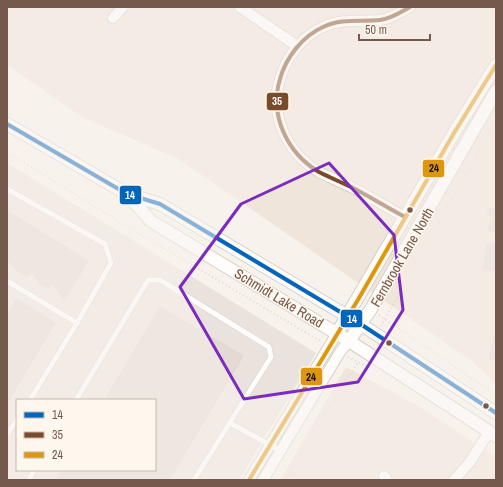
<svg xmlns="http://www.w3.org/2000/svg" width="503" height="487" viewBox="0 0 503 487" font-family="'Archivo Narrow',sans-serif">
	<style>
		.residential { fill: #f0e5da }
		.industrial { fill: #eae2dd; fill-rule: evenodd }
		.building { fill: #e3dad3; stroke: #e0d5ce }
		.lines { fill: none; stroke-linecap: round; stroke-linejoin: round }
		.service-casing { stroke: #d6cec8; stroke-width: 6 }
		.minor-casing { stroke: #d6cec8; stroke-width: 12 }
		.tertiary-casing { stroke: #d6cec8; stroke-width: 14 }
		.path { stroke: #dad2ce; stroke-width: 1.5; stroke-dasharray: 1 3; stroke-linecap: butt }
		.service { stroke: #fefdfc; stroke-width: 5 }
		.minor { stroke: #fefdfc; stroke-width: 10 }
		.tertiary { stroke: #fefdfc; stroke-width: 12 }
		.bus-1-casing { stroke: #fef7ed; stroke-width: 7 }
		.bus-2-casing { stroke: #fef7ed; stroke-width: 7 }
		.bus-3-casing { stroke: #fef7ed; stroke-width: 7 }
		.bus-1 { stroke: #0065bd; stroke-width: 4 }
		.bus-2 { stroke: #7a4b2a; stroke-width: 4 }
		.bus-3 { stroke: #dd970f; stroke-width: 4 }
		.marked { fill: none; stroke: #7b2cbf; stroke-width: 3; stroke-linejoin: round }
		.bus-dot { fill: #75594c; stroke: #fef7ed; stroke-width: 1.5 }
		.labels { text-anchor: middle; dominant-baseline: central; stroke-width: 3; stroke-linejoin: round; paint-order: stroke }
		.street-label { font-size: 14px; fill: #75594c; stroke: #fef7ed }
		.line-badge { stroke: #fef7ed; stroke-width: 1.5 }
		.badge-label { font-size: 11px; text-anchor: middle; font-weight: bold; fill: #fff }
		.pale-badge-label { font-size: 11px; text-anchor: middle; font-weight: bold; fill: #111 }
	</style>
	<rect width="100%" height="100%" fill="#f7f2ec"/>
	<!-- residential -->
	<g class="residential">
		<polygon points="7,7 496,7 496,384 473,362 180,160 82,117 7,65"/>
		<polygon points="346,367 415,404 496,457 496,480 280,480"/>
	</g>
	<!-- industrial -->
	<path class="industrial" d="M7,163L316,353L239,480H7ZM17,400H155V470H17Z"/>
	<!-- building -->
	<g class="building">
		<polygon points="496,203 496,232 488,230 493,216 487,214 489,208 494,209"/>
		<polygon points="7,211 88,261 65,299 62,297 53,284 48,288 42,285 32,272 27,276 18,271 7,259"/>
		<polygon points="487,243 496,244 496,271 483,269"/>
		<polygon points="17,299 55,323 7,403 7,324 9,322 7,316"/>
		<polygon points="160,307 243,356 169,480 60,480 57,478 62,470 155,470 155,400 105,400"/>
		<polygon points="496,331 496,360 489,359"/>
	</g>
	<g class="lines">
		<defs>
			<g id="service">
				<polyline points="7,189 105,244 111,263 77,323 30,400"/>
				<polyline points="7,281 77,323"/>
				<polyline points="76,400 148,280 160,280 269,347 271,357 194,480"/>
				<polyline points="230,423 281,451"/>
				<polyline points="7,434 17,420"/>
				<polyline points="29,480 34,470"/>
			</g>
			<g id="minor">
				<polyline points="240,7 297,46"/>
				<polyline points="113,18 123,7"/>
				<path d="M405,217C388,208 372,198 355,189C343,183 331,178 319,172C287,153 269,115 280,79C286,57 303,36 323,27C342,18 361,22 380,20C391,19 401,12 410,7"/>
				<polyline points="384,476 387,480"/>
				<polyline points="249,480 337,333"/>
				<polyline points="263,480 340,352 349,341"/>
				<polyline points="454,480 470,462 489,432"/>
			</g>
			<g id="tertiary">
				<polyline points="7,124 127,194 160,204 362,325 496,413"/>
				<polyline points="127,194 151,221 349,341 496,436"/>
				<polyline points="337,333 454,133 496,65"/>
				<polyline points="349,341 371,309 496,91"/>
			</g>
		</defs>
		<!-- service casing -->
		<use href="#service" class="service-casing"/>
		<!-- minor casing -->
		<use href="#minor" class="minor-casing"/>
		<!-- tertiary casing -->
		<use href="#tertiary" class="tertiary-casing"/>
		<!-- path -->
		<g class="path">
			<polyline points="7,152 120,222 320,341"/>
			<polyline points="379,315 496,395"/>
			<polyline points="381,326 496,120"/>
			<polyline points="348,357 364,365"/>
			<polyline points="285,480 329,407 359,361"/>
		</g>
		<!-- service -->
		<use href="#service" class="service"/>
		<!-- minor -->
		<use href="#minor" class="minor"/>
		<!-- tertiary -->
		<use href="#tertiary" class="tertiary"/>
		<defs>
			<polyline id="bus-1" points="7,124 127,194 160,204 362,325 496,413"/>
			<path id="bus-2" d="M405,217C388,208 372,198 355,189C343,183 331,178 319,172C287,153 269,115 280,79C286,57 303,36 323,27C342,18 361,22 380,20C391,19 401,12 410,7"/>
			<polyline id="bus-3" points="249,480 359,298 454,133 496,65"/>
		</defs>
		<!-- bus-1 casing -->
		<use href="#bus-1" class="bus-1-casing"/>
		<!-- bus-2 casing -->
		<use href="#bus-2" class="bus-2-casing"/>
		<!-- bus-3 casing -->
		<use href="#bus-3" class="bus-3-casing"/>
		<!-- bus-1 -->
		<use href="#bus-1" class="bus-1"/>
		<!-- bus-2 -->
		<use href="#bus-2" class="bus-2"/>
		<!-- bus-3 -->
		<use href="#bus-3" class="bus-3"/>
	</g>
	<!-- marked area -->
	<path d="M0 0H503V487H0ZM329,163L394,235L403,310L358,382L244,399L180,287L241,204Z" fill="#f7f2ec" fill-opacity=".55" fill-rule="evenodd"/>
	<path class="marked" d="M329,163L394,235L403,310L358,382L244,399L180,287L241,204Z"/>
	<!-- markers -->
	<g class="bus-dot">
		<circle cx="410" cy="210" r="3.5"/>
		<circle cx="389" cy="343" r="3.5"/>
		<circle cx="486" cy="406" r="3.5"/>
	</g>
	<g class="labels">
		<!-- street labels -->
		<g class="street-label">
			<text transform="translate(402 257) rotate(-60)">Fernbrook Lane North</text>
			<text transform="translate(279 298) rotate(31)">Schmidt Lake Road</text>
		</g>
	</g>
	<g class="line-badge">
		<rect x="266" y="92" width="23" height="19" rx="4" fill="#7a4b2a"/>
		<rect x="422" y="159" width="23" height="19" rx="4" fill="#dd970f"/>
		<rect x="119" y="185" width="23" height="20" rx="4" fill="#0065bd"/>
		<rect x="340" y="309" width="23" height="19" rx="4" fill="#0065bd"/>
		<rect x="300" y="367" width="23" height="19" rx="4" fill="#dd970f"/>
	</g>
	<g class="badge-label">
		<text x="277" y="105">35</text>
		<text x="130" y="199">14</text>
		<text x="352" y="323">14</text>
	</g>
	<g class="pale-badge-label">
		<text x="434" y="172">24</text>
		<text x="311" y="381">24</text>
	</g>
	<!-- border -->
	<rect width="503" height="487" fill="none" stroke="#75594c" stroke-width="16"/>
	<!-- legend -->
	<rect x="16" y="399" width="140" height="72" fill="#fef7ed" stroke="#c7b8ad"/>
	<rect x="24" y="412" width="20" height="6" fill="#0065bd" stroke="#c7b8ad"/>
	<text x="52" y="419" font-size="12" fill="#75594c">14</text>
	<rect x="24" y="432" width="20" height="6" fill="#7a4b2a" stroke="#c7b8ad"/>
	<text x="52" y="439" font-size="12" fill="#75594c">35</text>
	<rect x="24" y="452" width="20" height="6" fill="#dd970f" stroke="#c7b8ad"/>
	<text x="52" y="459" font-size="12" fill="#75594c">24</text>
	<!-- scale -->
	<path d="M359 34v6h71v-6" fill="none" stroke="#75594c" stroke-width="2"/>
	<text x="365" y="34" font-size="12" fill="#75594c" stroke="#fef7ed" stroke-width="3" paint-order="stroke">50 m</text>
</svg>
